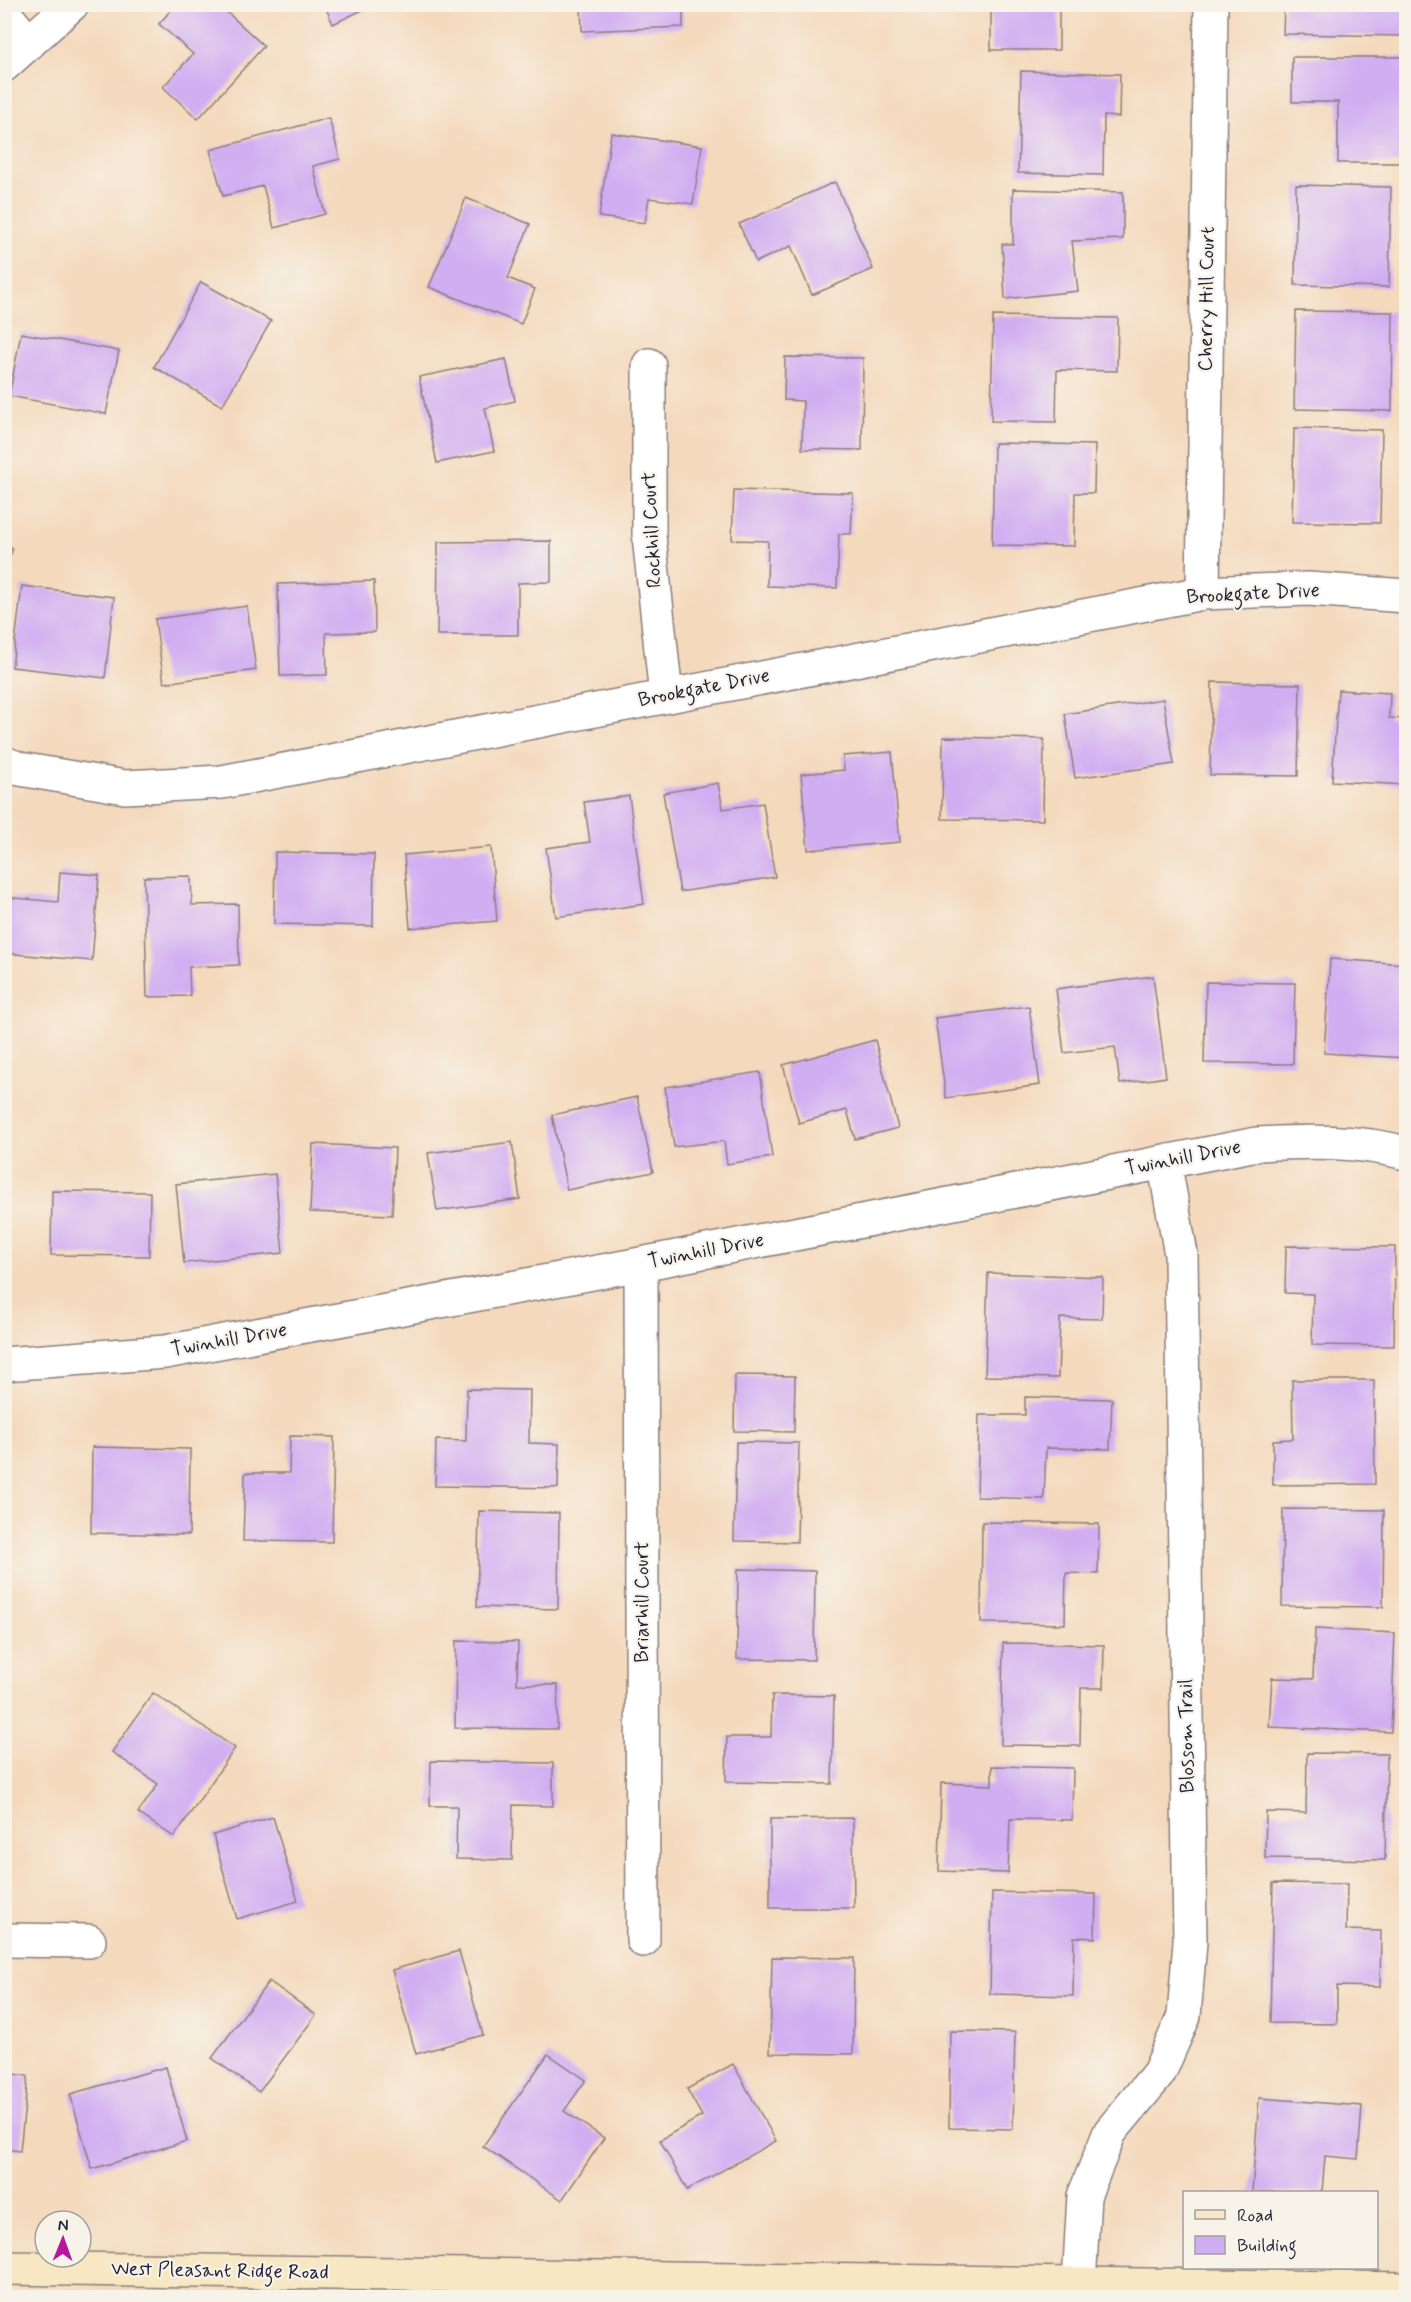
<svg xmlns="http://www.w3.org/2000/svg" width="1411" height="2302" viewBox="0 0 1411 2302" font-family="Mynerve,sans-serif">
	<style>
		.building { fill: #d1adf2 }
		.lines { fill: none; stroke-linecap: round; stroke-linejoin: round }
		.street-casing { stroke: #8b7e7c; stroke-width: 36 }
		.secondary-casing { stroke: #8b7e7c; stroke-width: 36 }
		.street { stroke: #fff; stroke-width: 33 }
		.secondary { stroke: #f7e8c3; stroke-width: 33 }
		.labels { text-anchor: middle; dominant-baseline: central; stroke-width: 4.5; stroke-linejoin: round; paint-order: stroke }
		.street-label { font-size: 20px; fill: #22223b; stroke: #f7f3e8 }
	</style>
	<rect width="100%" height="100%" fill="#f7f3e8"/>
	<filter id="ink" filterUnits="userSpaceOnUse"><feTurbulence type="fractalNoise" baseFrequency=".0167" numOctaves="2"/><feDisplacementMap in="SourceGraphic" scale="12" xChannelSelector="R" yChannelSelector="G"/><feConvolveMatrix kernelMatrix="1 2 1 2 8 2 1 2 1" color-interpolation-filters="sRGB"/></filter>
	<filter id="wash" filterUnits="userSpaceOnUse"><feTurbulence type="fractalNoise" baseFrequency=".008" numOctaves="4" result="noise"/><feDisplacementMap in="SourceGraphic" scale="24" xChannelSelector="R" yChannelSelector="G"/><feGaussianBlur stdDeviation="1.35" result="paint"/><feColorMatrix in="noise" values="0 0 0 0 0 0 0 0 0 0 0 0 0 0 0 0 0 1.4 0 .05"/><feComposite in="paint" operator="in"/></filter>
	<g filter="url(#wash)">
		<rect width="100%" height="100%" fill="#f4d9bc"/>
		<g id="blocks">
			<!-- building -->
			<g class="building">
				<polygon points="176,4 218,4 264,46 198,119 163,87 193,54 159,24"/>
				<polygon points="324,4 375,4 333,24"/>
				<polygon points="581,4 683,4 683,27 582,31"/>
				<rect x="991" y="4" width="68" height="46"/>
				<polygon points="1284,4 1406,4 1406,36 1283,34"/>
				<polygon points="1292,57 1406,57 1406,163 1338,163 1338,102 1292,102"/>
				<polygon points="1021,71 1120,74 1119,117 1104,116 1103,175 1018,173"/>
				<polygon points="329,118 340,159 313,166 325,214 274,228 263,186 223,196 210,150"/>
				<polygon points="611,133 702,146 693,204 649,198 645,223 599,217"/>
				<polygon points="835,182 873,269 812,295 791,246 756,262 739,224"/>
				<polygon points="1296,185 1391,187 1389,287 1295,285"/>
				<polygon points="1013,189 1123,192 1123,239 1072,241 1078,291 1005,299 1002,244 1013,244"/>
				<polygon points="466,198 530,224 508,278 535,289 521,324 429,287"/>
				<polygon points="201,282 271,321 222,406 154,367"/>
				<polygon points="1296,311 1393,312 1392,411 1294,409"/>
				<polygon points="993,316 1118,318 1117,371 1057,370 1056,422 991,421"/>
				<polygon points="21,333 119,351 106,414 9,396"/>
				<polygon points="785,357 863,358 862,450 802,449 803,401 784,400"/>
				<polygon points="506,359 515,401 485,408 494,451 437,463 419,377"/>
				<polygon points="1294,428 1382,430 1380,523 1292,522"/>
				<polygon points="994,443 1095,445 1094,493 1075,493 1074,546 992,545"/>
				<polygon points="734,490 853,493 851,534 839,534 837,588 767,586 768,541 732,540"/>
				<polygon points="551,541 551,582 518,583 518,635 437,635 438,542"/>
				<polygon points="4,545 13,549 4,569"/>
				<polygon points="374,581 375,632 326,633 327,675 280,676 278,584"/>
				<polygon points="22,586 114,597 105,678 12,667"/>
				<polygon points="247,606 256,670 164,683 155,619"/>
				<polygon points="1212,682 1300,684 1298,776 1210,775"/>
				<polygon points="1338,690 1390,693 1389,718 1406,719 1406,785 1332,781"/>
				<polygon points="1163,699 1174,764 1075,778 1065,714"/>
				<polygon points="943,737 1044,739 1043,820 942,819"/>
				<polygon points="892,752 900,842 808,850 801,774 844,770 843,756"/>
				<polygon points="718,783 723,809 763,803 775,877 680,892 663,793"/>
				<polygon points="629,796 644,904 556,917 546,848 590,842 584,802"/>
				<polygon points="491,847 497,921 410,928 404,855"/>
				<polygon points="275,852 374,854 373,926 274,924"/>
				<polygon points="60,872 99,875 92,961 4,953 4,897 58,902"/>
				<polygon points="191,876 192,905 238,904 239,965 189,967 190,996 147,997 144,877"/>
				<polygon points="1330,959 1406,964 1406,1058 1324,1053"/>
				<polygon points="1153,976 1166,1077 1120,1084 1115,1047 1064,1053 1056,989"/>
				<polygon points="1206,982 1295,983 1293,1064 1204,1063"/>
				<polygon points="1029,1006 1040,1085 946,1098 935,1018"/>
				<polygon points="875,1040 898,1128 855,1139 847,1110 799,1123 783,1065"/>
				<polygon points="760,1072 772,1157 727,1164 724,1141 674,1147 665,1087"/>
				<polygon points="637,1097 653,1172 567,1190 552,1115"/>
				<polygon points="512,1142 520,1199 437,1211 428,1153"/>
				<polygon points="313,1144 395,1148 392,1215 310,1212"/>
				<polygon points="275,1174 283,1253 184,1263 176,1184"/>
				<polygon points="52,1191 150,1192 149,1256 51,1255"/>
				<polygon points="1286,1246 1395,1247 1394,1346 1312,1345 1313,1294 1285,1293"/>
				<polygon points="988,1273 1103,1277 1102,1319 1060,1318 1058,1378 985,1376"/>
				<polygon points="735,1375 795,1376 794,1432 734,1431"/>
				<polygon points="1292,1380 1374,1380 1375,1484 1273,1485 1273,1440 1293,1439"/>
				<polygon points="467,1389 530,1390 529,1443 559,1444 558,1488 435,1486 436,1440 466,1441"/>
				<polygon points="1025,1397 1112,1399 1110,1449 1046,1448 1044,1499 977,1497 979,1415 1025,1415"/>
				<polygon points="290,1436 334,1437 332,1542 243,1541 245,1473 289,1473"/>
				<polygon points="736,1442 799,1443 797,1542 734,1541"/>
				<polygon points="92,1447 190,1449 189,1535 91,1533"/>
				<polygon points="1283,1509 1384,1510 1383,1607 1282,1606"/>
				<polygon points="479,1511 559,1513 558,1609 477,1607"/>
				<polygon points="982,1522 1099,1524 1098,1574 1066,1573 1065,1624 981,1623"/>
				<polygon points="738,1569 815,1571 814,1660 737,1659"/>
				<polygon points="1315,1629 1395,1633 1391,1732 1269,1727 1272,1678 1313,1679"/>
				<polygon points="456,1641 518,1642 517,1684 558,1685 557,1729 455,1728"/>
				<polygon points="1003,1643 1104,1645 1103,1688 1081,1688 1080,1746 1001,1745"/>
				<polygon points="153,1693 235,1748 174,1837 138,1813 158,1784 112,1752"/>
				<polygon points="772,1695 834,1696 832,1784 726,1782 727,1737 771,1737"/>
				<polygon points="1307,1753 1387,1754 1385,1860 1265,1858 1266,1812 1306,1813"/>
				<polygon points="431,1761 553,1763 553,1806 513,1805 512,1860 456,1859 457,1806 430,1806"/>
				<polygon points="992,1766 1073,1768 1072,1820 1010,1819 1008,1873 939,1871 941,1783 992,1785"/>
				<polygon points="273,1817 298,1901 237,1919 213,1835"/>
				<polygon points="853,1818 854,1908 770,1908 770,1819"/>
				<polygon points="1273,1883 1347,1884 1346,1930 1381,1931 1380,1987 1337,1986 1337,2024 1270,2023"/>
				<polygon points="992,1892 1096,1894 1095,1938 1074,1937 1073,1996 990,1994"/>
				<polygon points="459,1951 483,2035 416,2054 392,1970"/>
				<polygon points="772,1957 854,1958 853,2054 770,2053"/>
				<polygon points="269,1981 316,2015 259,2092 212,2058"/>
				<polygon points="950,2031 1015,2032 1013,2129 949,2128"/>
				<polygon points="548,2054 586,2080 564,2111 604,2138 562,2200 483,2146"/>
				<polygon points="733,2064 776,2141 687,2190 660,2140 702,2116 687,2089"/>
				<polygon points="166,2067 187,2141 92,2169 70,2094"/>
				<polygon points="4,2073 28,2076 20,2151 4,2149"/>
				<polygon points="1259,2098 1362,2106 1358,2159 1325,2156 1322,2192 1252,2192"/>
			</g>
		</g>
	</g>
	<g filter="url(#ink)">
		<use href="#blocks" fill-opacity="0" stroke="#8b7e7c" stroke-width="1.5"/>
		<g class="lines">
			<defs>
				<g id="street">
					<polyline points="4,13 29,43"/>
					<polyline points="4,65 72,4"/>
					<polyline points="649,365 649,536 666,696"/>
					<polyline points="1203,593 1211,4"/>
					<polyline points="4,763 20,769 125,787 222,782 1203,593 1308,589 1406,596"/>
					<polyline points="641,1264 643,1940"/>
					<path d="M4,1364L165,1352L641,1264L1257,1144C1309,1141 1356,1140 1406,1153"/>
					<polyline points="4,1940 89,1941"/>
					<polyline points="1079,2284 1084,2196 1110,2132 1159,2073 1184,2016 1190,1942 1181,1254 1164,1161"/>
				</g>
				<polyline id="secondary" points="4,2268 1406,2289"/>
			</defs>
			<!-- street casing -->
			<use href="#street" class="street-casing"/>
			<!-- secondary casing -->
			<use href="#secondary" class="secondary-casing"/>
			<!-- street -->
			<use href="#street" class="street"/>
			<!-- secondary -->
			<use href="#secondary" class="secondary"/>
		</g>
	</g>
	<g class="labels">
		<!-- street labels -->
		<g class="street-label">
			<text transform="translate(1207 299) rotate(-89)">Cherry Hill Court</text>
			<text transform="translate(652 530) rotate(-93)">Rockhill Court</text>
			<text transform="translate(1253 594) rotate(-3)">Brookgate Drive</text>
			<text transform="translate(704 688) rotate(-11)">Brookgate Drive</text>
			<text transform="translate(1183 1158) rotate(-11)">Twinhill Drive</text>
			<text transform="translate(706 1251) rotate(-11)">Twinhill Drive</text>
			<text transform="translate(229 1340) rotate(-10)">Twinhill Drive</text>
			<text transform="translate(642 1602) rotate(-90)">Briarhill Court</text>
			<text transform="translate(1187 1736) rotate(-91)">Blossom Trail</text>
			<text transform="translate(220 2271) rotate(1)">West Pleasant Ridge Road</text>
		</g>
	</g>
	<!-- margin -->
	<rect width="1411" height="2302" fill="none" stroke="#f7f3e8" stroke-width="24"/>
	<!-- legend -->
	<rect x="1183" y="2191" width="195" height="78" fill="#f7f3e8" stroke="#a29fa3" stroke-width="1.5"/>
	<rect x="1195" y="2210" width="30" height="9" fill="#f7e8c3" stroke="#a29fa3" stroke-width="1.5"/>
	<text x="1237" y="2221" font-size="18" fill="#22223b">Road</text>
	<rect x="1195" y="2236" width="30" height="18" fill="#d1adf2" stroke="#a29fa3" stroke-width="1.5"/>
	<text x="1237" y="2251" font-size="18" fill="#22223b">Building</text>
	<!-- north arrow -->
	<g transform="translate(63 2239) rotate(1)"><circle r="28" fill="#f7f3e8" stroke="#a29fa3" stroke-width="1.5"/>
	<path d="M0-4.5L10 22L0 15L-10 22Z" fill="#b5179e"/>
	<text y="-9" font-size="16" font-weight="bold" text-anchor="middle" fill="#22223b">N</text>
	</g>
</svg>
